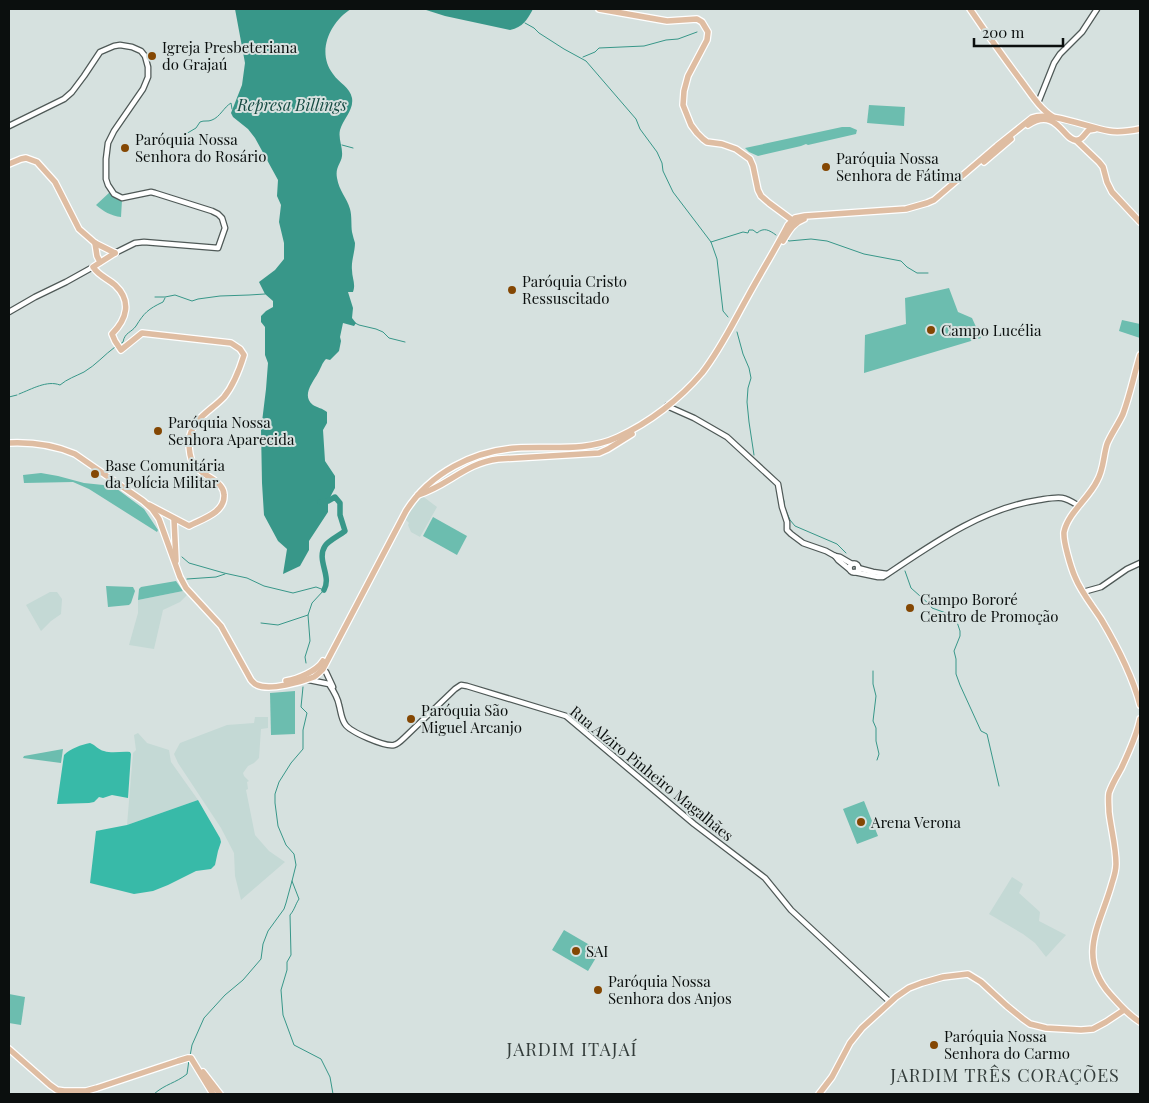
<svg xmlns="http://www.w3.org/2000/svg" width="1149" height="1103" viewBox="0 0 1149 1103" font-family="'Playfair Display',serif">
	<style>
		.built { fill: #c4d9d5 }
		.green { fill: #6cbdaf }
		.forest { fill: #38baa8 }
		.water { fill: #389789 }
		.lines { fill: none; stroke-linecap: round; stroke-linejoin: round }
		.stream { stroke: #389789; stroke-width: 1 }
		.river { stroke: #389789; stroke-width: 5.5 }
		.minor-casing { stroke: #4f5957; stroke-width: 7 }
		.major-casing { stroke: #fff; stroke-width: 8 }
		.minor { stroke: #fff; stroke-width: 4.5 }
		.major { stroke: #dfbda2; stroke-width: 5.5 }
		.poi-dot { fill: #844703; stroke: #d6e1df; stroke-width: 2 }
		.labels { text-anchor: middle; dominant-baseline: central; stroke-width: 4; stroke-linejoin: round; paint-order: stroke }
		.poi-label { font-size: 15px; fill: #0b0f0e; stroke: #d6e1df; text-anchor: start }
		.street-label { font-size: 15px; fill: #0b0f0e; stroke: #d6e1df }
		.water-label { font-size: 16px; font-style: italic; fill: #154b43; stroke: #d6e1df }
		.quarter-label { font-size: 18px; letter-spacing: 1px; fill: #343d3b; stroke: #d6e1df }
	</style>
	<rect width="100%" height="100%" fill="#d6e1df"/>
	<!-- built -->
	<g class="built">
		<polygon points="421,495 437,507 420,537 411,532 408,525 409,523 405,519 418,497"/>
		<polygon points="183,591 187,595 180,602 163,610 154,649 129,645 138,613 138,600"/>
		<polygon points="50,592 57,592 62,599 61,614 51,621 41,631 26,605"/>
		<polygon points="255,717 268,717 268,728 261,729 259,758 254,763 248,766 243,773 244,776 249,781 247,782 248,789 246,790 255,835 269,851 285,862 241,900 235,876 234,853 221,828 178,763 174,754 180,743 227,725 254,723"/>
		<polygon points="138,733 147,743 169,750 171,762 198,800 127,825 133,753 136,750 134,735"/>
		<polygon points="1012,877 1023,884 1019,893 1040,912 1039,921 1066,935 1046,957 1035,943 1023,934 989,914"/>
	</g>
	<!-- green -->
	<g class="green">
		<polygon points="869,105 905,107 904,126 867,123"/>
		<polygon points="842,127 850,127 857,130 856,134 808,145 806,144 801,146 758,156 749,152 745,148"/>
		<path d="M110,192L115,198L122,200L121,217C111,216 103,211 96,205Z"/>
		<polygon points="949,288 958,312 972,318 981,338 864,373 865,335 906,324 905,298"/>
		<polygon points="1122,320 1140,324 1140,338 1119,331"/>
		<polygon points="41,473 58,476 84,483 113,486 144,509 158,530 157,532 89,489 73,482 24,483 23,475"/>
		<polygon points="433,517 467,536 457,555 423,536"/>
		<polygon points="176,581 183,591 138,600 139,589 141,587"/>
		<polygon points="106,586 133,587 135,591 131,603 129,605 108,607"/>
		<polygon points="295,691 295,734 271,735 270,693"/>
		<polygon points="63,749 61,763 23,758 24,756"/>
		<polygon points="864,801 878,836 857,844 843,809"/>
		<polygon points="564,930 600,951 588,971 552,950"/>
		<polygon points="9,994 25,997 21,1025 9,1023"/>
	</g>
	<!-- forest -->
	<g class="forest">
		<path d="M90,743C96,745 98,750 104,751C113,754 121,751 130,752L131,754L128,798L112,795L103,798L99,797L94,802L89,803L57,804L64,755C71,748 81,745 90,743Z"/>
		<polygon points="198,800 220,838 221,842 218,851 215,865 211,869 196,871 168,885 153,891 134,894 90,883 96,831 127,825"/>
	</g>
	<!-- water -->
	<g class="water">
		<path d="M235,9H351C330,22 316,52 333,74C339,83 350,87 352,98C354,110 343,119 340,130C338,139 343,147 342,156C341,164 335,167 337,178C339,191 347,198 350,209C352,216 351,225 352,232C353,236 354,240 355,243C355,252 351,261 352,270C352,278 356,284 353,292H348L353,308L352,318L356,323L354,326L343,323L340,337L341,341L339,351L330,360L326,359C322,363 321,368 318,373C313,382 301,396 313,405C318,408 322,408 327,412V423L323,430L325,461L335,476V488L328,501V512L309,541V550L300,566L283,574L287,549L278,541L264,515L262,483L261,430L266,389L268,363L265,355V327L261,322V316L266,311L273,307V301L265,294L259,282L275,270L284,259V243L279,222L281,205L277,196L278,180L255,138L248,129L233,117L231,113L242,85L245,63Z"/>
		<path d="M423,9H533C527,20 523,27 510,30L445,16Z"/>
	</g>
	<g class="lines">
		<!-- stream -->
		<g class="stream">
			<polyline points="525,23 534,28 539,33 564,49 586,61 636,119 640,129 657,152 662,163 663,171 673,192 711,242 717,259 723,311 728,317"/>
			<polyline points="583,57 595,52 599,48 644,46 666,40 678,39 697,32"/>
			<path d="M179,138L196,128L200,122C204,120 208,122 212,120C220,117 224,107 231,103L232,109"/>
			<polyline points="342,145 353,148"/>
			<polyline points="787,240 789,241 811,239 827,241 864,254 901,261 907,267 917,273 928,273"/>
			<path d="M711,242L743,232L748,233L749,230H753L757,233C764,227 769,230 776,235"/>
			<polyline points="155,297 165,297 175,295 192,301 198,299 220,296 249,295 265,294"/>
			<polyline points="355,323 359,325 376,329 383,332 389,338 405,342"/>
			<polyline points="737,332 743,354 749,368 751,378 748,388 747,402 749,422 754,455"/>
			<path d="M119,345L123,342C125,332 131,333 136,326C144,313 148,309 163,302L165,298"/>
			<path d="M19,394C32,389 47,380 60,385C67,379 76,376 84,372C96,365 104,355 115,347"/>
			<polyline points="9,397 17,395"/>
			<polyline points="784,501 784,506 790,520 795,526 837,544 846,553"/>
			<polyline points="182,557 189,563 224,573 247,578 264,586 293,593 316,587 324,590 312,603 308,615 310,641 305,657 306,663"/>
			<polyline points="905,571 911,588 929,604 932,608 946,613 950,619 957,622 960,631 960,636 954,651 956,659 956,674 960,685 981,731 987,734 999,786"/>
			<polyline points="187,579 216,577 225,574"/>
			<polyline points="261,623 278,625 308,615"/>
			<polyline points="873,671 873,684 876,696 873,721 876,728 876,741 879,754 877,760"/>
			<path d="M303,687L301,707L307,713L303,730V749L291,763L279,782L275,794V803L278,826L286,845L294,854L296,865L292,881L299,899C295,905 295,909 290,915L291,955L287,962V970L281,990L283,1015L294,1045L321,1059L330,1077L333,1094"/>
			<polyline points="190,1056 192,1045 204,1018 225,995 243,980 261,959 263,944 268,931 284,909 286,903 292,881"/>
			<path d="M154,1094C165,1084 176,1083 187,1074L189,1060"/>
		</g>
		<!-- river -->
		<path class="river" d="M320,502L328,501L335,497L340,503V515L345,531C340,535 328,541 325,546C316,560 332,576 324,590"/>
		<defs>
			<g id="minor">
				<polyline points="1038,103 1054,63 1060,54 1082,32 1097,9"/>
				<polyline points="9,126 64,99 72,92 84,76 100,52 114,46 120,45 132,47 141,51 145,56 148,67 148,77 143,89 114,131 108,143 106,159 106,179 108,185 114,194 122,198 151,192 155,193 212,211 218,214 222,218 225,228 218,248 144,242 135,243 115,253"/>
				<polyline points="9,312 35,297 66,282 93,267"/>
				<polyline points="667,406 694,418 727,437 778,484 782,507 787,522 787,530 791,534 803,543 826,551 835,556 840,557 852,564"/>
				<polyline points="835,556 838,560 849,569"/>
				<circle cx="854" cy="568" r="4.5"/>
				<polyline points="858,568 873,572 887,574"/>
				<path d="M854,572L878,577H883C931,545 980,509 1039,500C1046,499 1055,497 1062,498C1068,499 1074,503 1079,506"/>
				<polyline points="1083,592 1101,587 1127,569 1140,563"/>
				<polyline points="323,669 326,672 333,687"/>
				<path d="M309,680L329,684C333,690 338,699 339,705C341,712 341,718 345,724C350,732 385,747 394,745C398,744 401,741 404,738L455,689L461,685L467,686L566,716L694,824L765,878L791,910L890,1002"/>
			</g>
			<g id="major">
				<polyline points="599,9 667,21 697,19 702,22 708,32 707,40 688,76 684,91 683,105 691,125 697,133 703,139 707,142 722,144 736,149 750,159 753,166 758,190 761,196 769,203 792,220 792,222"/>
				<path d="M970,9C987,34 1004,58 1022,82C1031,94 1040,109 1053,117"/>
				<path d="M1028,125C1058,105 1064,144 1078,140C1083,139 1085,133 1089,130L1095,129"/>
				<polyline points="1077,141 1099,162 1103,167 1107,182 1112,192 1140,222"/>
				<polyline points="984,162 1011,139"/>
				<polyline points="9,164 21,159 26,158 37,162 55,182 79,229 95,243 115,253"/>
				<path d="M783,241C789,231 793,223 804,219"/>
				<polyline points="95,243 97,256 100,262"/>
				<path d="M115,253L93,267C99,276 107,278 115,285C132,301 127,319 112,334L115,341L121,350L142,333L231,343L240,349L244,355C240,368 233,386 224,397C211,411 191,419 189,441C189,447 190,458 193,463C197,471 207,475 214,480C219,484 224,488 224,495C225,513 202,519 189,526L149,505"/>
				<path d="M1140,355C1134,375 1130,395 1123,414C1118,425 1111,434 1107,444C1103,457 1104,469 1097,481C1089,498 1068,513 1064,532C1063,541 1071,568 1075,577C1081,592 1092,605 1101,619C1117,646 1132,674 1140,705"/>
				<path d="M9,443C31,442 54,445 75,454L143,501L152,509L159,519L180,577L186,588L221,626L251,680C253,682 254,684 257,685C270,691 301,682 314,677C317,675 320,672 323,669L406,511C430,473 473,451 517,448C551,446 586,452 618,437C649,423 680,399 702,373C720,350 733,323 747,298C760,274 775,250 788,225L795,218L805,216L906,209L927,203L934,200L997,146L1032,118C1050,111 1089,128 1109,131C1119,133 1130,131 1140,129"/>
				<path d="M418,495C448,486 465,463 498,459L599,453L608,449L632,434"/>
				<polyline points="174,519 176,561"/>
				<path d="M286,681C298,679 317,671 323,661"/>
				<path d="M1140,719C1137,735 1128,754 1121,769C1117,776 1112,784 1109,793C1108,799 1109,805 1109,812C1111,829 1116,847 1116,864C1116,871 1114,877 1112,883C1101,924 1076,955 1110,994C1119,1004 1128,1015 1140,1022"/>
				<polyline points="9,1049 50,1085 57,1090 64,1091 86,1091 97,1088 178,1061 188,1058 191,1058 213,1094"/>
				<polyline points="203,1072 220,1094"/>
				<polyline points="819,1094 832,1077 850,1043 862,1028 896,997 909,988 922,983 943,977 968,974 981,982 1007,1006 1023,1019 1030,1024 1046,1028 1081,1030 1093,1029 1106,1022 1124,1010"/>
			</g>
		</defs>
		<!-- minor casing -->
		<use href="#minor" class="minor-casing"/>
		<!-- major casing -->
		<use href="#major" class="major-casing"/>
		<!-- minor -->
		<use href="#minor" class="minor"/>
		<!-- major -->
		<use href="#major" class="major"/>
	</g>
	<!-- markers -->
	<g class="poi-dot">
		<circle cx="152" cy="56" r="5"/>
		<circle cx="125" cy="148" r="5"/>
		<circle cx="826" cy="167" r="5"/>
		<circle cx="512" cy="290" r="5"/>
		<circle cx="931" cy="330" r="5"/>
		<circle cx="158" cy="431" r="5"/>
		<circle cx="95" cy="474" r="5"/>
		<circle cx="910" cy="608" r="5"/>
		<circle cx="411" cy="719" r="5"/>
		<circle cx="861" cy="822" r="5"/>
		<circle cx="576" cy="951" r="5"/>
		<circle cx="598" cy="990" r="5"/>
		<circle cx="934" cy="1045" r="5"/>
	</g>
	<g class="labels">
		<!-- poi labels -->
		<g class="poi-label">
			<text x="162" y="47">Igreja Presbeteriana<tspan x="162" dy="17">do Grajaú</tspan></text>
			<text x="135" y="139">Paróquia Nossa<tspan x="135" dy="17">Senhora do Rosário</tspan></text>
			<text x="836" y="158">Paróquia Nossa<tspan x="836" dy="17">Senhora de Fátima</tspan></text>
			<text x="522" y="281">Paróquia Cristo<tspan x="522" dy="17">Ressuscitado</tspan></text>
			<text x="941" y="330">Campo Lucélia</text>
			<text x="168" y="422">Paróquia Nossa<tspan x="168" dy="17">Senhora Aparecida</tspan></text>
			<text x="105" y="465">Base Comunitária<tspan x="105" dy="17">da Polícia Militar</tspan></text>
			<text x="920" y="599">Campo Bororé<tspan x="920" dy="17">Centro de Promoção</tspan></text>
			<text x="421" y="710">Paróquia São<tspan x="421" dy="17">Miguel Arcanjo</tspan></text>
			<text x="871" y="822">Arena Verona</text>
			<text x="586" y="951">SAI</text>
			<text x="608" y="981">Paróquia Nossa<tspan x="608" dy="17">Senhora dos Anjos</tspan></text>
			<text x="944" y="1036">Paróquia Nossa<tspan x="944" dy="17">Senhora do Carmo</tspan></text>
		</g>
		<!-- street labels -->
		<g class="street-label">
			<text transform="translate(652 773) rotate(39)">Rua Alziro Pinheiro Magalhães</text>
		</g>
		<!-- water labels -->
		<g class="water-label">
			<text x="292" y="104">Represa Billings</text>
		</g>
		<!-- quarter labels -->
		<g class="quarter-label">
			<text x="572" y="1049">JARDIM ITAJAÍ</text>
			<text x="1005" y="1075">JARDIM TRÊS CORAÇÕES</text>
		</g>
	</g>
	<!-- border -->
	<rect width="1149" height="1103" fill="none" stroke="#0b0f0e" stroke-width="20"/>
	<!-- scale -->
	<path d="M974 38v8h89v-8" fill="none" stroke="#0b0f0e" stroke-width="2.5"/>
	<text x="982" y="38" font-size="15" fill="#0b0f0e" stroke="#d6e1df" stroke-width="4" paint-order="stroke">200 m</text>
</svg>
